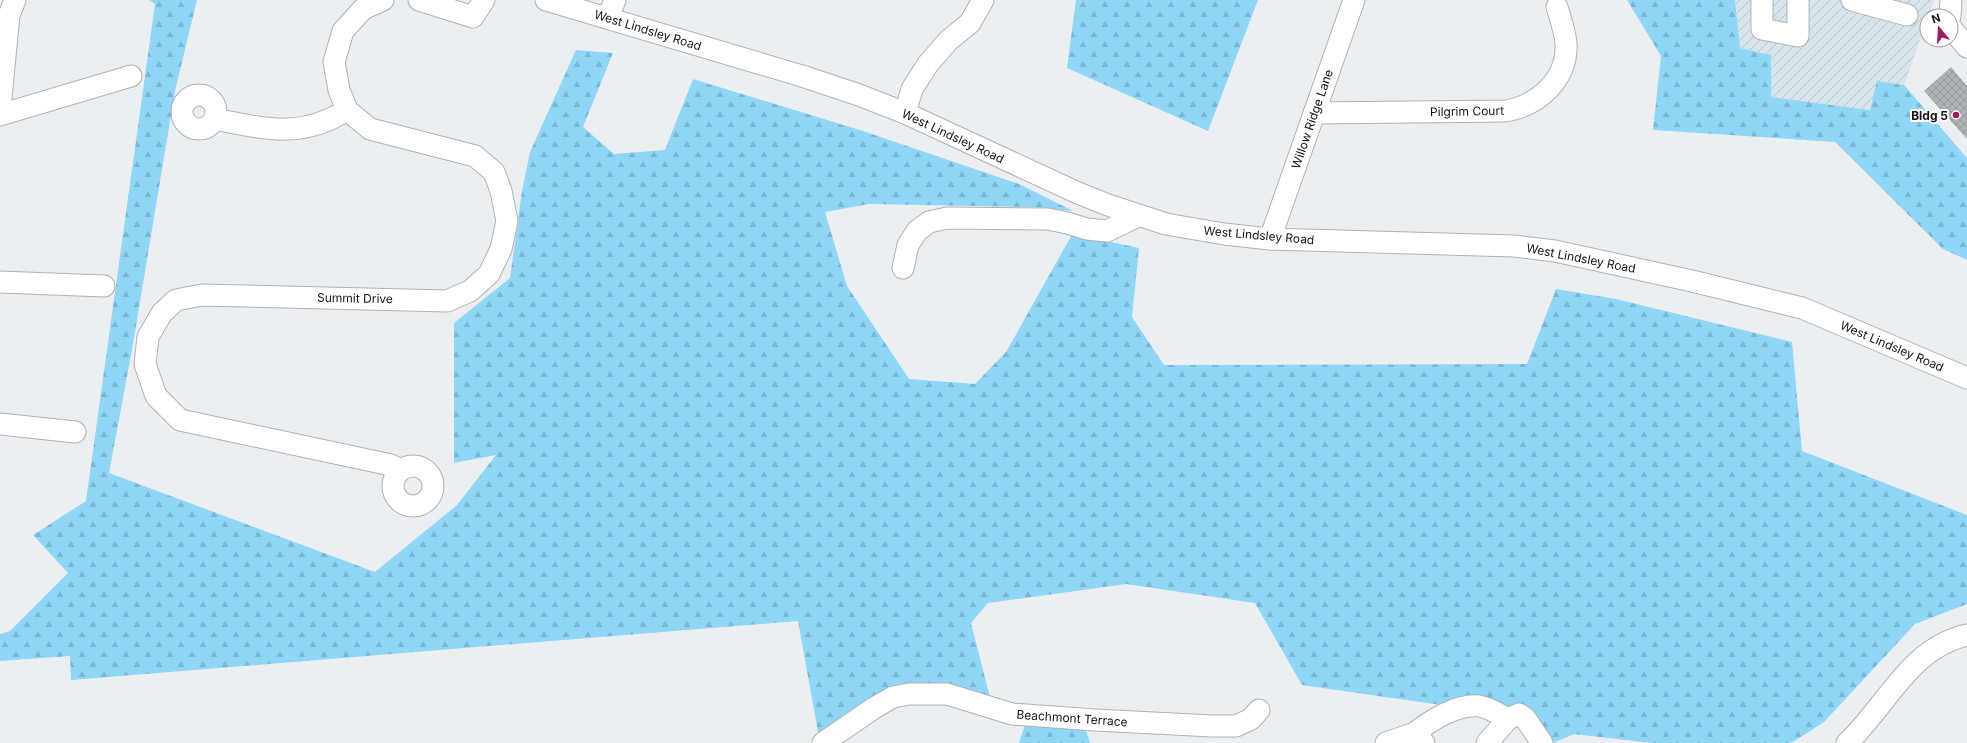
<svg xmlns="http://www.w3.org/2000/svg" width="1967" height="743" viewBox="0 0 1967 743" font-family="Inter,sans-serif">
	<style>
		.industrial { fill: url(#industrial-furrows) }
		.forest { fill: url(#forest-firs) }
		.building { fill: url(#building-cross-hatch) }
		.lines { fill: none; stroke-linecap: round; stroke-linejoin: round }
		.minor-casing { stroke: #aeb2b4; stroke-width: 23 }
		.minor { stroke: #fff; stroke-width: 21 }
		.poi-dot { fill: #a41961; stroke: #fff; stroke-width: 1.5 }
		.labels { text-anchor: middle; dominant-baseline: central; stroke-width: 4; stroke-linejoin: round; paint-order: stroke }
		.street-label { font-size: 12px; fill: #121414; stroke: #fff }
		.poi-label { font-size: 12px; font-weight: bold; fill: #121414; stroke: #fff; text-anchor: end }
	</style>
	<defs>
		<pattern id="industrial-furrows" width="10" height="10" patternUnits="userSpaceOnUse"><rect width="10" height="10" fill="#d7e4ea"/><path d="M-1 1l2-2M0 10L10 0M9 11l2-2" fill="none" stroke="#b8c3c8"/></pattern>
		<pattern id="forest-firs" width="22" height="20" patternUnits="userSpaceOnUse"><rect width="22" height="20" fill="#8fd6f7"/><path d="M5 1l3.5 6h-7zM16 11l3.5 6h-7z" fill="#7ab7d3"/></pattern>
		<pattern id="building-cross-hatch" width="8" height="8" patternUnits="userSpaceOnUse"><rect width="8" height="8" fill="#aeb2b5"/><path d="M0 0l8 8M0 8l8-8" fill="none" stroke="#95989b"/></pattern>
	</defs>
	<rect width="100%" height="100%" fill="#ebeff2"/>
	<!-- industrial -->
	<polygon class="industrial" points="1735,0 1934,0 1904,85 1877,81 1870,110 1771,97 1771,55 1740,48"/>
	<!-- forest -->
	<g class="forest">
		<polygon points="149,0 197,0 175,91 133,344 109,473 375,572 457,505 496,455 454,463 454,323 510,278 522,191 530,152 576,50 613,53 583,127 614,154 665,150 693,79 863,131 1019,184 1073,211 1033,207 869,204 825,212 847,286 909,379 975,384 1006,352 1074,231 1097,239 1139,248 1132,317 1164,365 1527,364 1556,289 1616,299 1792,342 1802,451 1967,515 1967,604 1915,624 1824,722 1793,742 1788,743 1652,743 1574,734 1553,743 1539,743 1531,718 1302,685 1255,603 1126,584 988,603 971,623 993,709 923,692 820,743 798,621 71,680 70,656 0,661 0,634 10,631 68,573 33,535 86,501 155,4"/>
		<polygon points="1076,0 1258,0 1208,131 1067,68"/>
		<polygon points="1627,0 1735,0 1740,48 1771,55 1771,97 1870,110 1877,81 1904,85 1967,158 1967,260 1943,249 1835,142 1653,130 1661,56"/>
		<polygon points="1027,719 1084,724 1090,743 1019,743"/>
	</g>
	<!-- building -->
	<polygon class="building" points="1951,67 1967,86 1967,139 1924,91"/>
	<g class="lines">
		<defs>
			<g id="minor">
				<polyline points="383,0 363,9 343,31 334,62 339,90 347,110 370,129 475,156 494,172 501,191 507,221 501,249 489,274 470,291 447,301 202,295 176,300 162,313 148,337 145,364 156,396 180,420 391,465 400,470"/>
				<polyline points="419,0 473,17 484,0"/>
				<polyline points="546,0 802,76 859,95 905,113 1078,193 1108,205 1166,224 1224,234 1270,239 1514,246 1555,251 1692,281 1802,308 1967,378"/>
				<polyline points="1762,0 1762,29 1798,36 1798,0"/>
				<polyline points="1852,0 1907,15"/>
				<polyline points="1950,16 1951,0"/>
				<polyline points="608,18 615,0"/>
				<polyline points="1951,28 1967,47"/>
				<circle cx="199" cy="112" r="17"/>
				<polyline points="0,108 9,15 15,0"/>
				<polyline points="905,113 912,89 928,64 949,40 970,23 983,0"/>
				<path d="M1314,113L1506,111C1539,105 1568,79 1566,43C1565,31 1560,18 1557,7"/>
				<polyline points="0,115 131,76"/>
				<path d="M215,119C265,129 301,139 347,110"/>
				<polyline points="1270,239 1354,0"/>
				<polyline points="903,268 908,245 917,231 929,222 947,218 1048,219 1067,223 1087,229 1107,231 1138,216"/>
				<polyline points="0,282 104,286"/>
				<polyline points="0,424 75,432"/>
				<circle cx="413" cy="486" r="20"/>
				<path d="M1415,733C1431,720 1457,704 1479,706C1490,708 1499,714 1508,719"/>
				<polyline points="823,743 874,708 893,697 909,694 947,694 1012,714 1095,720 1212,726 1236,726 1251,719 1259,710"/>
				<polyline points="1386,743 1415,733 1424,743"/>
				<polyline points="1487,743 1508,719 1519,714 1525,718 1542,743"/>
				<path d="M1847,743C1887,706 1909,648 1967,635"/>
			</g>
		</defs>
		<!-- minor casing -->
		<use href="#minor" class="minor-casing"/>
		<!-- minor -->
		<use href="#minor" class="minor"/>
	</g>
	<!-- markers -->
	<circle class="poi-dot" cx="1956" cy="115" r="4"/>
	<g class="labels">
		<!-- street labels -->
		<g class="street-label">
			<text transform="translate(648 30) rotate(17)">West Lindsley Road</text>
			<text transform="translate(1467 111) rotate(-1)">Pilgrim Court</text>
			<text transform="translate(1312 119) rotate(-71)">Willow Ridge Lane</text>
			<text transform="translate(953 136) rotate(25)">West Lindsley Road</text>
			<text transform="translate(1259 235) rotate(5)">West Lindsley Road</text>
			<text transform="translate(1581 258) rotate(11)">West Lindsley Road</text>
			<text transform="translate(355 298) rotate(1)">Summit Drive</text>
			<text transform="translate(1892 346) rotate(23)">West Lindsley Road</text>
			<text transform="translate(1072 718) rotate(4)">Beachmont Terrace</text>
		</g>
		<!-- poi labels -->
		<g class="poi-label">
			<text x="1948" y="115">Bldg 5</text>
		</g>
	</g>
	<!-- north arrow -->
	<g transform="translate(1939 28) rotate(342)"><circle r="19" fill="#ffffff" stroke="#a0a1a1"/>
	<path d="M0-3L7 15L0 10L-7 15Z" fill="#a41961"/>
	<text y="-6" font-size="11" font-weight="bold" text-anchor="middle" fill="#121414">N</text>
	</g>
</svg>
